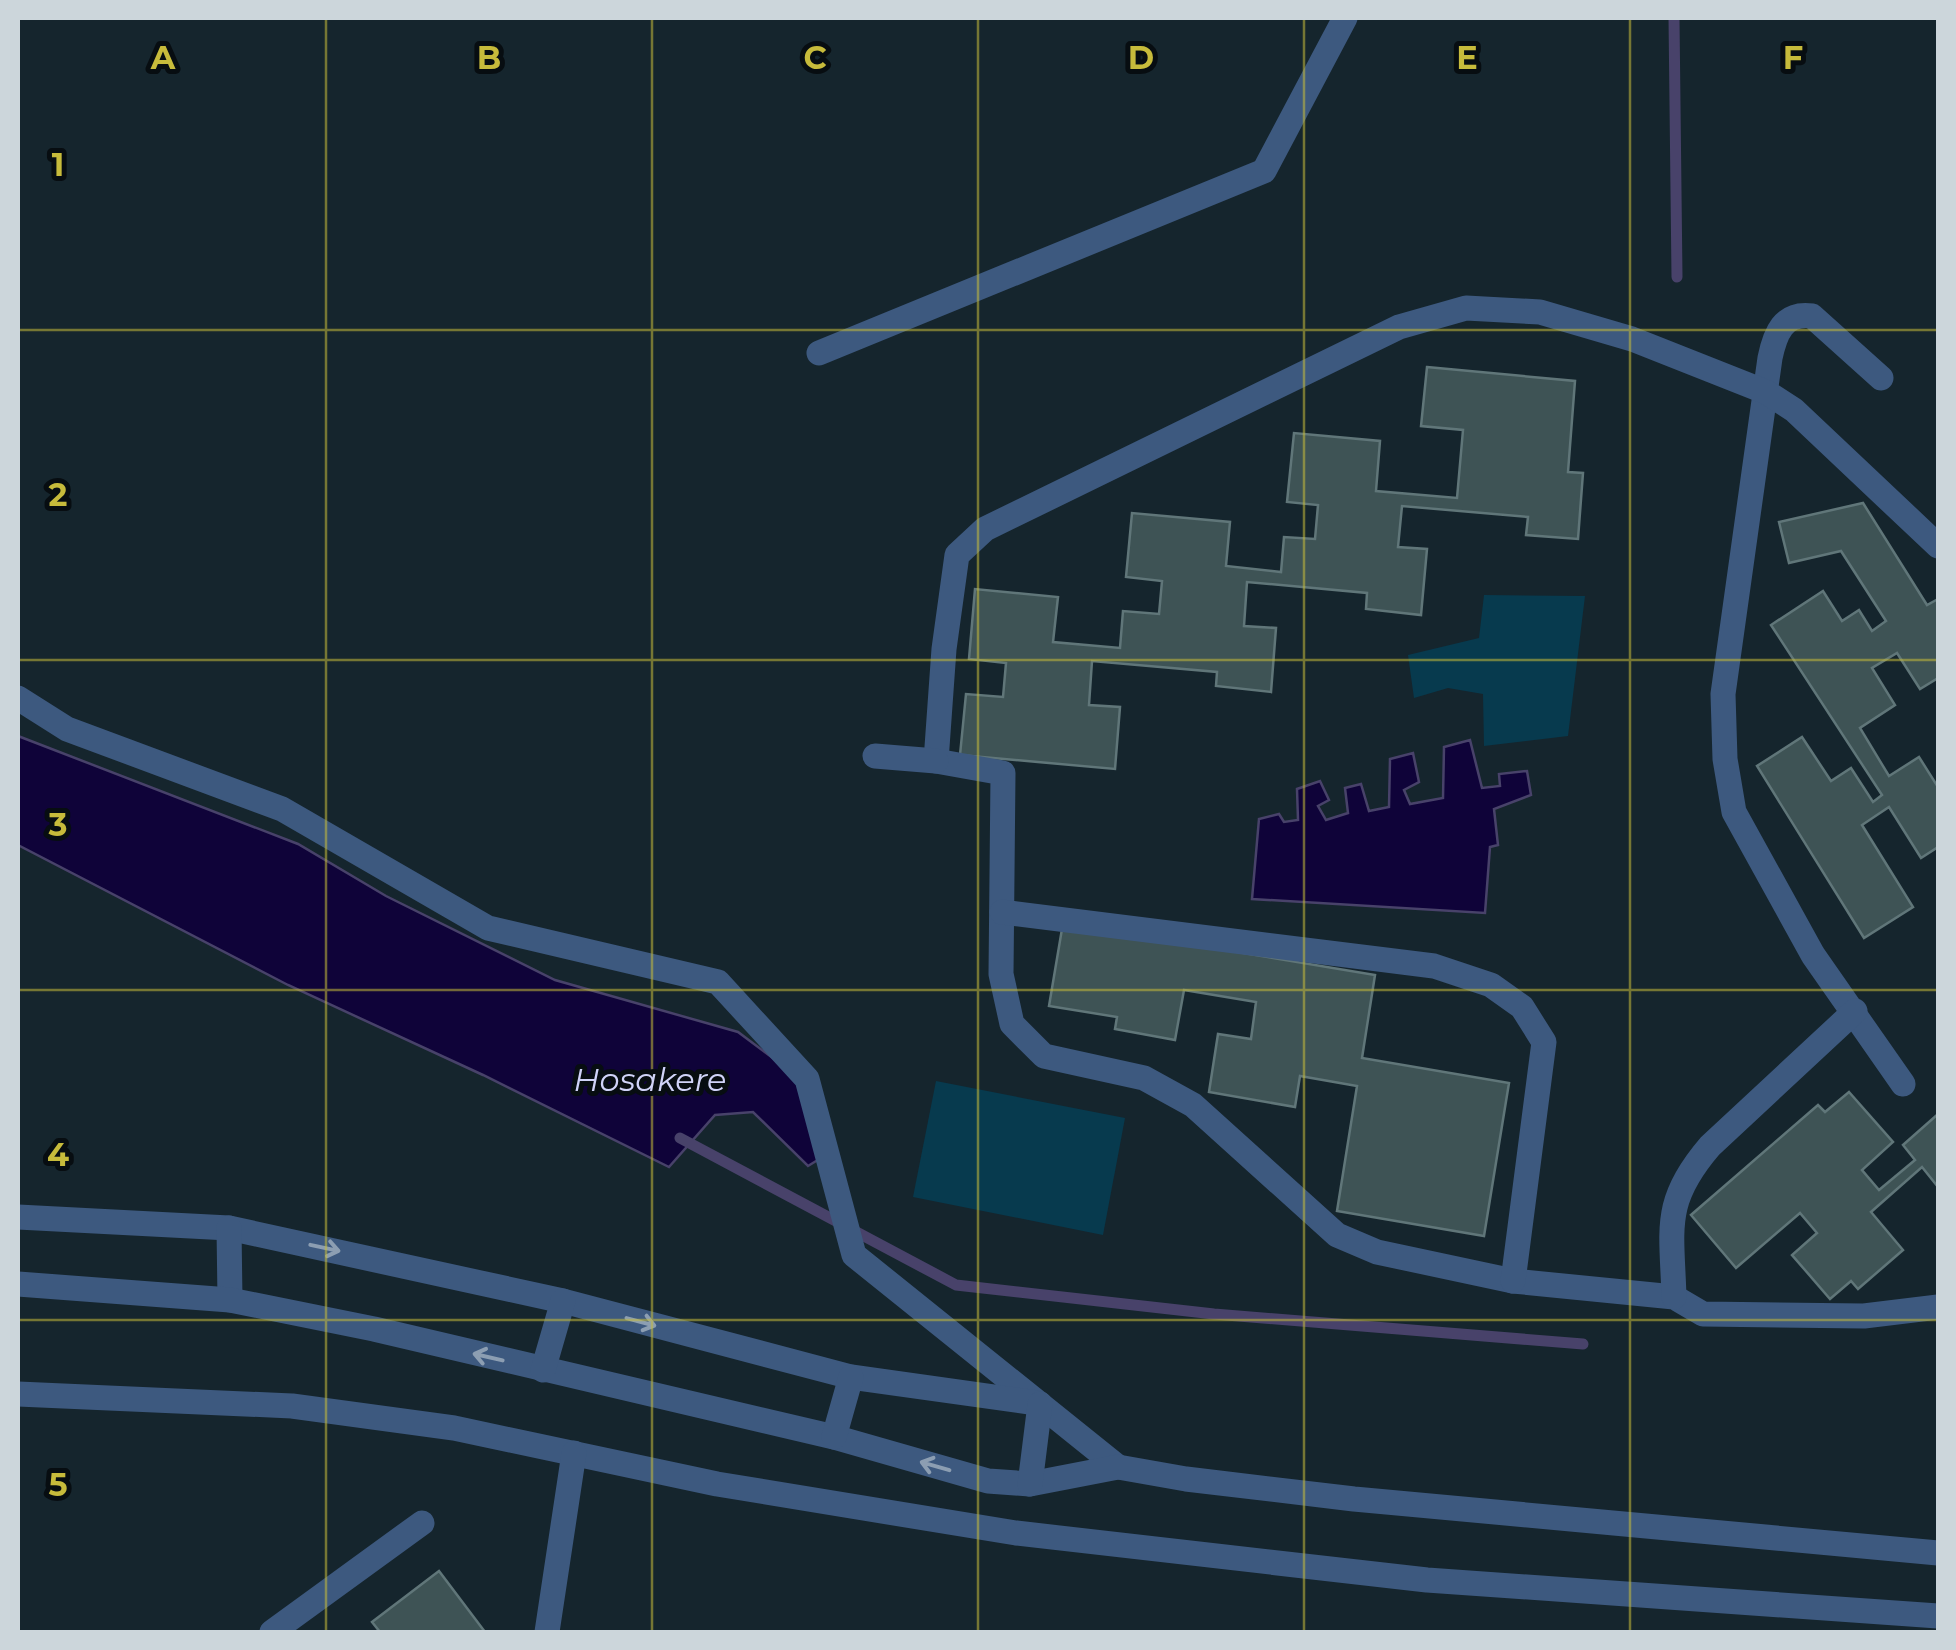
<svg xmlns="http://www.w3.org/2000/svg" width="1956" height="1650" viewBox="0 0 1956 1650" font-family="Montserrat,sans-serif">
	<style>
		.green { fill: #073a4e }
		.water { fill: #0f0339; stroke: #48426a; stroke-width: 2.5 }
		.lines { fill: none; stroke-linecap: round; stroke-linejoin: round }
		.stream { stroke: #48426a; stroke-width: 11 }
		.building { fill: #3e5355; stroke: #607679; stroke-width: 2.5 }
		.minor { stroke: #3d597f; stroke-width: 25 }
		.oneway { stroke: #8c9eb2 }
		.grid { fill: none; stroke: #c7bb3b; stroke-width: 2.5; stroke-opacity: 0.55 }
		.labels { text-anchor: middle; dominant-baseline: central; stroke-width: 10; stroke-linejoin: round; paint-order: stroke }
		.water-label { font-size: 32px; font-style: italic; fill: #d0d3f8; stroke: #070d11 }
		.grid-label { font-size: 32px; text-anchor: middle; font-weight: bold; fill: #c7bb3b; stroke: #070d11; stroke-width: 10; stroke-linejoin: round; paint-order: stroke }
	</style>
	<rect width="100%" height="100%" fill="#15252d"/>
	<!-- green -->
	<g class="green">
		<polygon points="1484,595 1585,596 1568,736 1484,746 1483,694 1448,688 1414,698 1408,655 1479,638"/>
		<polygon points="936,1081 1125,1118 1103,1235 913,1197"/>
	</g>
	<!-- water -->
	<g class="water">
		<polygon points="18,736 298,844 386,896 555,980 738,1032 798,1077 821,1158 808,1166 753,1112 715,1115 669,1167 483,1075 288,985 18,845"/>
		<polygon points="1470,740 1482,788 1500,786 1499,774 1527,771 1531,795 1494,809 1498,845 1490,847 1485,913 1252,899 1259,819 1279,814 1284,822 1298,820 1297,789 1320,781 1329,800 1318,806 1326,820 1348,813 1345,788 1361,784 1369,811 1389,807 1390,759 1413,753 1419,782 1404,790 1410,804 1443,798 1444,747"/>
	</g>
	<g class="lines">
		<!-- stream -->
		<g class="stream">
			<polyline points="1674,18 1677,277"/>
			<polyline points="680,1138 956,1285 1214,1314 1583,1344"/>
		</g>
	</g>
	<!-- building -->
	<g class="building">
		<polygon points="1427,367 1575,381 1568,472 1583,473 1578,539 1526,535 1528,517 1402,506 1398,547 1427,549 1421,615 1366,609 1367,593 1247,582 1244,626 1276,628 1271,692 1216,686 1217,672 1092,661 1089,705 1120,707 1115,769 960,755 966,694 1003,697 1006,663 969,659 975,589 1058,597 1053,642 1120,648 1123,611 1159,614 1162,581 1126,577 1132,513 1230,522 1226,566 1281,572 1284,537 1315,539 1318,505 1287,502 1294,433 1380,441 1376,491 1457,498 1463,430 1421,426"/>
		<polygon points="1863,503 1927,605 1938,599 1938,678 1920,689 1897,653 1872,668 1895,705 1860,728 1889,776 1919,757 1938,787 1938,847 1921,858 1889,807 1862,825 1913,907 1864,938 1757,766 1802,737 1831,781 1851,768 1873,802 1882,795 1771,625 1823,591 1842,621 1859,610 1872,631 1886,621 1841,551 1789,563 1779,522"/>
		<polygon points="1063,923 1375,975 1362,1058 1509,1083 1484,1236 1337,1211 1357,1086 1300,1076 1295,1107 1209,1092 1218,1034 1251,1039 1256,1002 1184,990 1175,1040 1115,1029 1117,1017 1049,1006"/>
		<polygon points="1849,1092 1893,1142 1862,1170 1879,1190 1915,1160 1903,1145 1938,1114 1938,1187 1922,1167 1871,1212 1903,1250 1858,1289 1851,1281 1830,1299 1792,1255 1817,1233 1800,1213 1736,1268 1691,1215 1818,1105 1825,1112"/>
		<polygon points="439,1571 485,1632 380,1632 372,1622"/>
	</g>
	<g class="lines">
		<!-- minor -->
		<g class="minor">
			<polyline points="819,353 1264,171 1345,18"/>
			<path d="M1881,378L1812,316C1783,312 1775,334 1770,358L1723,694L1725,759L1734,812L1813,955L1903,1084"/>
			<polyline points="1938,546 1794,410 1766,392 1632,339 1540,312 1466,308 1399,327 985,529 957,555 944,649 936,761 1003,773 1001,974 1012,1024 1044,1056 1144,1078 1193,1105 1337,1235 1377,1252 1513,1281 1674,1297 1703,1314 1864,1316 1938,1307"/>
			<polyline points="18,698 67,729 282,809 488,928 718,982 807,1079 854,1255 1118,1467"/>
			<polyline points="875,756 936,761"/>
			<polyline points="1002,912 1434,966 1491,985 1522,1007 1544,1042 1513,1281"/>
			<polyline points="18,1217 229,1228 563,1301 851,1377 1037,1403"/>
			<polyline points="229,1228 230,1300"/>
			<polyline points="18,1284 230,1300 374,1329 834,1437 988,1481 1030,1484 1118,1467 1186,1479 1354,1499 1938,1553"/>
			<path d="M1674,1297C1672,1228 1662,1202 1710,1146L1855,1011"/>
			<polyline points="543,1370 563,1301"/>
			<polyline points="18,1394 292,1406 454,1428 717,1484 1016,1533 1427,1580 1938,1616"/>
			<polyline points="834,1437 851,1377"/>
			<polyline points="1030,1484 1040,1404"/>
			<polyline points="272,1632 422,1523"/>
			<polyline points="547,1632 574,1453"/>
		</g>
	</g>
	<!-- one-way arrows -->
	<defs><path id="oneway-shaft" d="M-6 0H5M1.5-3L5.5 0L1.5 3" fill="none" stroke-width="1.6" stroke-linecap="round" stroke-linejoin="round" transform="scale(2.5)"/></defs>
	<g class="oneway">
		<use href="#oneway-shaft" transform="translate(325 1248) rotate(12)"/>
		<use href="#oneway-shaft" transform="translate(641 1322) rotate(15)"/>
		<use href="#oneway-shaft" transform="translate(488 1357) rotate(-167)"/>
		<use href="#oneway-shaft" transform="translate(935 1466) rotate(-164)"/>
	</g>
	<!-- grid -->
	<path class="grid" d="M326,18V1632M652,18V1632M978,18V1632M1304,18V1632M1630,18V1632M18,330H1938M18,660H1938M18,990H1938M18,1320H1938"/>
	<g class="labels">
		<!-- water labels -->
		<g class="water-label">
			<text x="650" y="1079">Hosakere</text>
		</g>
	</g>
	<g class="grid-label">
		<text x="163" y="69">A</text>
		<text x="489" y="69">B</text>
		<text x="815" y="69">C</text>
		<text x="1141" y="69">D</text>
		<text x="1467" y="69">E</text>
		<text x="1793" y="69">F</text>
		<text x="58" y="176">1</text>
		<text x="58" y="506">2</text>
		<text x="58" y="836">3</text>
		<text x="58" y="1166">4</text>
		<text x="58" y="1496">5</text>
	</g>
	<!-- border -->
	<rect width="1956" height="1650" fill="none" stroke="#ccd6db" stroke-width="40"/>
</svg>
